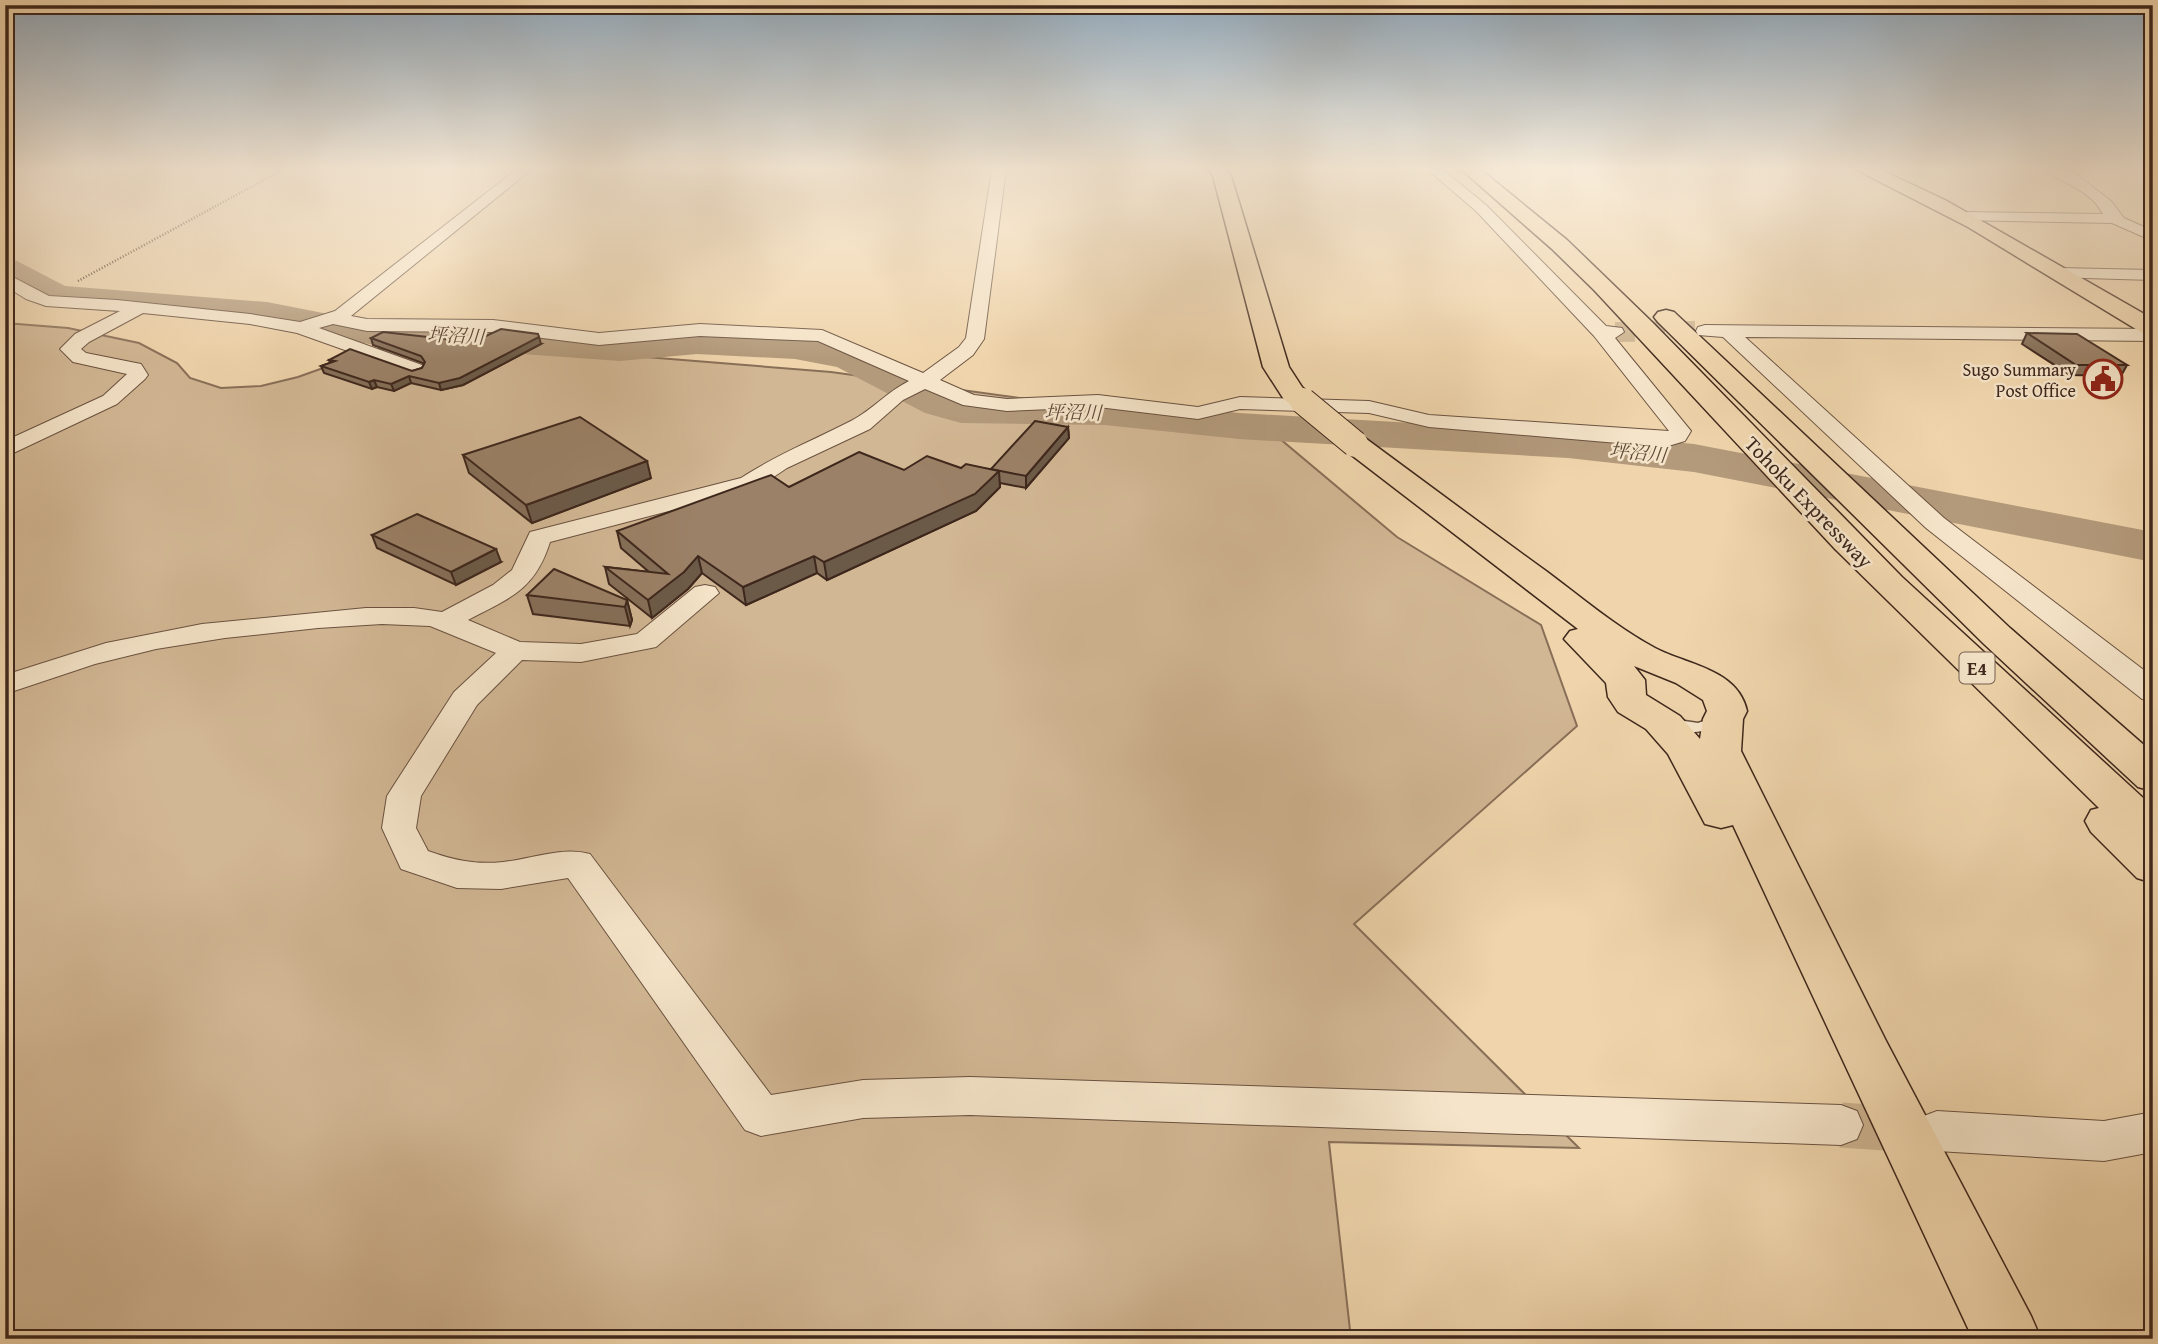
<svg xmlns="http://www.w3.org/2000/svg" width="2158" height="1344" viewBox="0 0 2158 1344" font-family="'Gentium Book Plus','Noto Serif JP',serif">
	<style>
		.green { fill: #d2b794; stroke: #886f58; stroke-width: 2 }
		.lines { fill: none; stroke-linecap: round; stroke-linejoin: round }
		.river { fill: #b39a7b; fill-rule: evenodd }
		.minor-tunnel-far1 { stroke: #ccb28f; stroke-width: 20; stroke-dasharray: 20 10; stroke-linecap: butt }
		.minor-tunnel { stroke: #ccb28f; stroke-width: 45; stroke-dasharray: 45 23; stroke-linecap: butt }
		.service-casing { stroke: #6a5240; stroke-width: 3 }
		.minor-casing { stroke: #6a5240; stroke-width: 2 }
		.primary-casing { stroke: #3e271c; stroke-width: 3 }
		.motorway-casing { stroke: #3e271c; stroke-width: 3 }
		.path { stroke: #3e271c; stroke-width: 2.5; stroke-dasharray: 1 2; stroke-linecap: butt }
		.service { fill: #f5e4c9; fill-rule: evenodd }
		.minor { fill: #f5e4c9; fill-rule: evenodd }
		.primary { fill: #f0d5ac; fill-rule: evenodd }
		.motorway { fill: #f0d5ac; fill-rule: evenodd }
		.motorway-bridge-casing { stroke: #3e271c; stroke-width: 28; stroke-linecap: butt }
		.motorway-bridge { stroke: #f0d5ac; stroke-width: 26 }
		.wall { fill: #856f59; stroke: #3e271c; stroke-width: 2 }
		.shaded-wall { fill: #6c5a48; stroke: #3e271c; stroke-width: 2 }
		.building { fill: #9b8167; stroke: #3e271c; stroke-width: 2 }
		.labels { text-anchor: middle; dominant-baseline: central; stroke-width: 5; stroke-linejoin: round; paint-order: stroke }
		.far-poi-label { font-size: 18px; fill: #3e271c; stroke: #f5e4c9; text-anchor: end }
		.far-water-label { font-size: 19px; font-style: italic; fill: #614a38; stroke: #f5e4c9 }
		.shield { fill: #f5e4c9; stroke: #756050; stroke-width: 2 }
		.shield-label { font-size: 19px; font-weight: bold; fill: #3e271c }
		.street-label { font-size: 21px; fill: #3e271c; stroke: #f5e4c9 }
	</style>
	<rect width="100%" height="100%" fill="#f0d5ac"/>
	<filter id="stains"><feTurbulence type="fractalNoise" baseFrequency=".00286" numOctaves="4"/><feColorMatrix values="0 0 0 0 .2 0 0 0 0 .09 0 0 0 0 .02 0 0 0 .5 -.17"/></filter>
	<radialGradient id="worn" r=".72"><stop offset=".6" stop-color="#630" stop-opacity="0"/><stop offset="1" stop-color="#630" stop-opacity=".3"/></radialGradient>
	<!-- green -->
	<polygon class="green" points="5,323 68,328 139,343 177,363 190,378 221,388 261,386 298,377 376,349 496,345 831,372 1273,433 1397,537 1541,625 1577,726 1354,924 1579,1148 1329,1142 1351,1339 5,1339"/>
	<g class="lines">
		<!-- river -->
		<polygon class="river" points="5,258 17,261 65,286 267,302 374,323 441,321 522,332 620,337 697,332 795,335 863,350 963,397 1105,399 1239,413 1568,432 1694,444 2153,532 2153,562 1694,472 1568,458 1239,439 1105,425 961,423 925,413 837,367 795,359 697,354 620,361 522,354 441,343 374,345 267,324 58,307 46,303 5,282"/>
		<!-- minor-tunnel-far1 -->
		<polyline class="minor-tunnel-far1" points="1615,332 1705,331"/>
		<!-- minor-tunnel -->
		<polyline class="minor-tunnel" points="1841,1125 1914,1130"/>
		<defs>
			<path id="service" d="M1719,716L1724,718L1726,721L1724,724C1707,731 1679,739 1664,724L1671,719L1698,723Z"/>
			<g id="minor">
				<path d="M517,169H532L351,316L367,319L493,320L599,333L700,324L822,330L923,373L959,347L966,338L992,169H1006L984,339L973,355L940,380L974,395L1007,399L1098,395L1198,407L1240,397L1369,401L1429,415L1669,431L1594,336L1476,211L1427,169H1442L1486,205L1606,326L1622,328L1624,332L1615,338L1691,431L1685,441L1665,447L1429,427L1369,413L1240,409L1198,419L1098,407L1007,411L963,405L925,389L903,400L870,429L787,468L757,488L550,542C535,590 510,598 468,620L520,642L581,644L637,634L695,587L705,585L715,587L719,593L656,647L581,662L522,660L477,705L421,796L416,828L428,851C453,860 476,865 503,862C531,859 563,846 590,854L771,1095L863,1080L970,1077L1841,1105L1857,1111L1863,1125L1857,1139L1841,1145L970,1115L863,1118L761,1136L745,1130L568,878L501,889L457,888L401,869L382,828L387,796L454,692L496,653L430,626L382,624L318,628L225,638L156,649L95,664L5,694V675L106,643L202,624L366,608H414L442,612L493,585L512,570L530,532L741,478C776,455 814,440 851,421C872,410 887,392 909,381L818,341L700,336L599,345L493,332L367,331L333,324L319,328L422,365L425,369L422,373L415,375L297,333L250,324L143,313L89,342L81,349L86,353L141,364L148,375L145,379L117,404L5,457V441L103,396L127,374L73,362L60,349L75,334L120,311L46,306L26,299L5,286V273L49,296L117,300L250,314L300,322L335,311Z"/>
				<path d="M2043,169H2064L2077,175L2111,201L2124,218L2153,231V241L2112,223L1961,220L1954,216L1961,212L2103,214C2089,188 2064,185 2043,169Z"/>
				<polygon points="2058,268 2153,270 2153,280 2052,277 2050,273"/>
				<polygon points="1705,325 2153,329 2153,341 1745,337 1944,518 2153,677 2153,701 2142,699 1926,528 1723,337 1698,335 1696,331 1698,327"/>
				<polygon points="1937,1111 2104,1121 2153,1112 2153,1152 2104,1161 1937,1151 1921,1145 1915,1131 1921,1117"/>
			</g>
			<polygon id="primary" points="1855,169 1879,169 1945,200 2153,319 2153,336 2144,334 1968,227"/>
			<g id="motorway">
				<polygon points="1209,169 1226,169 1231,176 1289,367 1302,387 1317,401 1313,407 1303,409 1293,407 1283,398 1263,367 1213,176"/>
				<polygon points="1461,169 1480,169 1567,240 1652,322 1902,577 2153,807 2153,883 2137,878 2091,832 2085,821 2091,810 2099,808 1835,549 1594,290 1552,249"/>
				<polygon points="1666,310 1674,312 2010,628 2153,753 2153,791 2138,787 1984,644 1658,322 1654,317 1658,312"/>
				<path d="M1355,435L1365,438C1425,482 1485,527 1546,571C1581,597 1616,627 1655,648C1687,665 1738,669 1747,711L1743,719L1741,751L1886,1041L2031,1316L2041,1339H1973L1733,825L1721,828L1705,824L1668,754L1646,729L1618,712L1608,697L1606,683L1564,639L1570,631L1578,629L1345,450L1341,444L1345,438ZM1634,666L1676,683L1703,700L1707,711L1703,719L1700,739L1680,716L1646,695L1645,680Z"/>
			</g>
		</defs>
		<!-- service casing -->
		<use href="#service" class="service-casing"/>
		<!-- minor casing -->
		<use href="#minor" class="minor-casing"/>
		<!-- primary casing -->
		<use href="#primary" class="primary-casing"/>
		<!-- motorway casing -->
		<use href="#motorway" class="motorway-casing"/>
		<!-- path -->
		<polyline class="path" points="78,281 284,169"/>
		<!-- service -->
		<use href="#service" class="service"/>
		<!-- minor -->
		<use href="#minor" class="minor"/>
		<!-- primary -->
		<use href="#primary" class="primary"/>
		<!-- motorway -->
		<use href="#motorway" class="motorway"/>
		<defs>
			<polyline id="motorway-bridge" points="1303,401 1355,444"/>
		</defs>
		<!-- motorway-bridge casing -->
		<use href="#motorway-bridge" class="motorway-bridge-casing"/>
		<!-- motorway-bridge -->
		<use href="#motorway-bridge" class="motorway-bridge"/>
	</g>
	<!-- wall -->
	<g class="wall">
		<polygon points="2027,333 2127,365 2121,376 2070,375 2022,344"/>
		<polygon points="371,338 473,342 541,344 463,385 441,390 411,383 394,391 377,387 372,389 324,373 321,366 330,363 329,360 412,371 422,368 424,364 423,363 373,345"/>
		<polygon points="1068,427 1069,438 1026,488 1000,483 1000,487 976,511 827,580 817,573 746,605 702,573 688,589 652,618 609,584 605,567 649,572 621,548 617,531 789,487 961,468 991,469"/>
		<polygon points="463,455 651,478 532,523 469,473"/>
		<polygon points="372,535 501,562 456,585 377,548"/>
		<polygon points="527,595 627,600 632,620 630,626 533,614"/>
	</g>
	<!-- shaded-wall -->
	<g class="shaded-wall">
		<polygon points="539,337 541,344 463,385 441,390 439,383"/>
		<polygon points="409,376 411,383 394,391 391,384"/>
		<polygon points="374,380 377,387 372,389 369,382"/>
		<polygon points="1068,427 1069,438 1026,488 1026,476"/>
		<polygon points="647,461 651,478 532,523 526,505"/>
		<polygon points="999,471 1000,487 976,511 827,580 824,562"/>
		<polygon points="496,549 501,562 456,585 451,572"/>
		<polygon points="698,556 702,573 688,589 652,618 648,600"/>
		<polygon points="814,556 817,573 746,605 743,587"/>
		<polygon points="627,600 632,620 630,626 625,607"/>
	</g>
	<!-- building -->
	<g class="building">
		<polygon points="501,329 538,334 539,337 460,378 439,383 409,376 391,384 374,380 369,382 321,366 335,361 329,360 350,349 412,371 422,368 425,362 421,356 371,338 383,332 473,342"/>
		<polygon points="2027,333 2077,334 2127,365 2076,365"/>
		<polygon points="580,417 647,461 526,505 463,455"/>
		<polygon points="1035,421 1068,427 1026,476 991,469"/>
		<polygon points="859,452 904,470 927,456 961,468 966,464 999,471 975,494 824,562 814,556 743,587 698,556 684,572 648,600 605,567 668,574 617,531 771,475 789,487"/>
		<polygon points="417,514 496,549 451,572 372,535"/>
		<polygon points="554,569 627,600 625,607 527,595"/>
	</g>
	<!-- sky -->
	<linearGradient id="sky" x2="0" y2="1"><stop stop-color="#93aabc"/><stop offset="0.47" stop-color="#f8ecda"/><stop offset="1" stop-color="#f8ecda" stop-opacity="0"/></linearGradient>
	<rect width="2158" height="358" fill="url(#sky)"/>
	<!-- icons -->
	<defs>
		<symbol id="civic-ring" viewBox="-11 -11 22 22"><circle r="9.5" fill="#f5e4c9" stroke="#8f2418" stroke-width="1.5"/><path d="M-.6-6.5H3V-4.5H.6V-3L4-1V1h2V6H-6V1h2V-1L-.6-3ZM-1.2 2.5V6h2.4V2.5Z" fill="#8f2418"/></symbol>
	</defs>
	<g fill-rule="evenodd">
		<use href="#civic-ring" x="2081" y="357" width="44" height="44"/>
	</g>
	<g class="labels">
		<!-- far-poi labels -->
		<g class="far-poi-label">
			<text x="2076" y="369">Sugo Summary<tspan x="2076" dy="21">Post Office</tspan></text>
		</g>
		<!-- far-water labels -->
		<g class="far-water-label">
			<text transform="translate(456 335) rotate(3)">坪沼川</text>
			<text transform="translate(1073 412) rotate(1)">坪沼川</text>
			<text transform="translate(1638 452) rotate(6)">坪沼川</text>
		</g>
		<!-- shield labels -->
		<rect class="shield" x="1959.5" y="652.5" width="35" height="31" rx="5"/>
		<g class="shield-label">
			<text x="1977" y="668">E4</text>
		</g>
		<!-- street labels -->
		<g class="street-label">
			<text transform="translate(1809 502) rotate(46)">Tohoku Expressway</text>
		</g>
	</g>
	<!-- margin -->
	<rect width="2158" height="1344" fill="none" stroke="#f0d5ac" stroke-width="28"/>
	<rect x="7" y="7" width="2144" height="1330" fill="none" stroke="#3e271c" stroke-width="3.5"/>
	<rect x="14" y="14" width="2130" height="1316" fill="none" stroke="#3e271c" stroke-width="2"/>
	<rect width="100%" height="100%" filter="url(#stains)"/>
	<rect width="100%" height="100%" fill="url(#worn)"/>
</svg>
